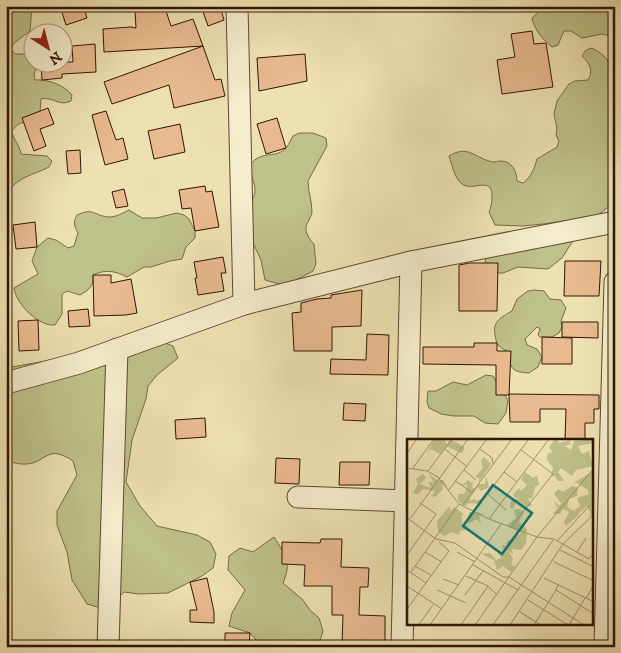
<svg xmlns="http://www.w3.org/2000/svg" width="621" height="653" viewBox="0 0 621 653" font-family="'IM FELL DW Pica',serif">
	<style>
		.green { fill: #bec188; stroke: #786a47 }
		.building { fill: #e9ba8f; stroke: #311406 }
		.lines { fill: none; stroke-linecap: round; stroke-linejoin: round }
		.minor-casing { stroke: #604731; stroke-width: 23 }
		.minor { stroke: #f4eccc; stroke-width: 21 }
		.inset-road { fill: none; stroke: #a28f6d; stroke-width: 1 }
		.view { fill: #0f766e; fill-opacity: 0.15; stroke: #0f766e; stroke-width: 2.5 }
		.inset-edge { fill: none; stroke: #311406; stroke-width: 2.5 }
	</style>
	<rect width="100%" height="100%" fill="#eee1b1"/>
	<filter id="stains"><feTurbulence type="fractalNoise" baseFrequency=".004" numOctaves="4"/><feColorMatrix values="0 0 0 0 .2 0 0 0 0 .09 0 0 0 0 .02 0 0 0 .5 -.17"/></filter>
	<radialGradient id="worn" r=".72"><stop offset=".6" stop-color="#630" stop-opacity="0"/><stop offset="1" stop-color="#630" stop-opacity=".3"/></radialGradient>
	<!-- green -->
	<g class="green">
		<path d="M6,6H32L30,31L14,43L11,49L15,54H32V62L39,63L34,74L35,80C48,79 64,85 72,95L71,101C59,107 53,96 41,99L40,113L29,122C21,122 17,124 12,131C13,140 20,145 21,154L47,156L52,161L49,167C34,175 1,181 11,204L6,217Z"/>
		<path d="M546,6H615V37L602,34L582,38L571,31H564L558,45L552,47C543,40 534,29 532,18Z"/>
		<path d="M592,48C621,63 604,74 615,93V146L611,153V160L615,170V206L607,208L597,216L543,224L523,226L495,225L489,212C491,207 492,203 492,197C493,175 472,192 462,184C454,178 452,164 449,156C467,145 473,156 489,161C494,163 496,161 501,161C512,161 517,172 517,181L523,183C532,176 534,169 537,159L557,147L559,141L556,135L557,128L554,114L557,101L569,84L575,81L588,80C594,70 589,63 582,56L586,50Z"/>
		<path d="M299,133H313L326,138L327,146L308,181C308,191 312,201 312,212C311,218 307,222 306,227C305,233 310,240 314,244L316,264L313,271L296,280L280,284L265,280L261,260L253,243L249,204C262,188 250,182 250,165C262,149 276,160 287,147C289,144 291,139 293,136Z"/>
		<path d="M129,210L142,218H156L177,213L184,215L189,219L195,231V238L186,247L182,259L170,261L151,267H144L127,277C115,271 106,269 93,275C94,286 89,290 80,295L67,291L62,294V314L55,325C39,327 16,304 14,288L38,274L32,261L37,247L48,238L56,240L68,248L74,246L78,233C74,226 73,222 77,215C94,207 94,216 109,217C117,217 122,213 129,210Z"/>
		<polygon points="576,236 562,258 548,269 518,267 503,273 492,273 485,265 486,251"/>
		<path d="M534,290L544,291L550,299L561,300L566,308L561,321L562,327L559,333L552,337H540L538,335L540,329L537,327L525,339L527,345L537,349L542,357L538,367L529,373C513,372 509,369 510,353C506,350 502,349 499,346C496,343 496,339 495,335C492,321 502,317 512,311L517,299L528,291Z"/>
		<path d="M160,341L173,346L178,358L157,375L148,386L146,399L132,440L126,482L140,506L157,526L197,535L210,542L216,554L213,568L202,576L168,593L139,594L124,592L115,601L101,608L87,604L72,580L67,552L57,525V511L77,475L73,461C45,442 46,466 22,464C17,464 11,462 6,460V368Z"/>
		<polygon points="486,375 493,376 508,400 506,413 498,424 485,423 474,416 454,416 441,414 429,408 427,402 428,391 436,391 453,382 467,385"/>
		<path d="M274,537C286,556 292,561 283,583L303,600L310,610L319,618L323,631L318,647H255L258,642L250,633L229,626L232,613L245,590L228,570L229,556L240,548L253,552Z"/>
	</g>
	<!-- building -->
	<g class="building">
		<polygon points="60,6 83,6 87,18 66,25"/>
		<polygon points="201,6 220,6 224,20 208,26"/>
		<polygon points="165,8 171,26 193,19 203,46 104,52 103,29 131,27 136,28 135,10"/>
		<polygon points="532,31 534,44 546,43 553,87 502,94 497,60 515,57 511,34"/>
		<polygon points="95,44 96,72 62,74 62,78 42,80 41,62 73,62 72,46"/>
		<polygon points="203,46 215,80 221,79 225,96 174,108 169,85 112,104 104,82"/>
		<polygon points="305,54 307,81 259,91 257,58"/>
		<polygon points="48,108 54,124 40,129 46,146 34,151 22,118"/>
		<polygon points="106,111 116,140 123,138 128,159 105,165 92,115"/>
		<polygon points="277,118 286,148 266,154 257,124"/>
		<polygon points="180,124 185,152 154,159 148,131"/>
		<polygon points="80,150 81,173 68,174 66,151"/>
		<polygon points="205,186 206,192 212,191 219,227 195,231 191,208 182,209 179,190"/>
		<polygon points="124,189 128,206 116,208 112,192"/>
		<polygon points="35,222 37,247 16,249 13,225"/>
		<polygon points="223,257 226,273 221,273 224,291 198,295 195,278 197,278 194,262"/>
		<polygon points="565,261 601,261 599,296 564,296"/>
		<polygon points="470,263 498,263 497,311 459,311 459,265"/>
		<polygon points="93,275 111,275 111,283 131,279 137,313 126,315 94,316"/>
		<polygon points="362,290 361,326 332,327 332,351 294,351 292,313 301,312 301,303 317,299 331,298 331,295"/>
		<polygon points="88,309 90,326 69,327 68,311"/>
		<polygon points="38,320 39,350 19,351 18,321"/>
		<polygon points="562,322 598,322 598,338 562,337"/>
		<polygon points="367,334 389,335 388,375 330,374 331,359 366,360"/>
		<polygon points="542,337 572,338 572,364 542,364"/>
		<polygon points="474,343 497,343 497,351 511,351 509,395 496,395 496,365 423,364 423,347 474,347"/>
		<polygon points="509,394 599,395 599,409 594,409 594,423 585,423 585,440 565,440 566,409 540,409 540,422 510,422"/>
		<polygon points="344,403 366,404 365,421 343,420"/>
		<polygon points="205,418 206,437 176,439 175,420"/>
		<polygon points="276,458 300,459 299,484 275,483"/>
		<polygon points="340,462 370,462 369,485 339,485"/>
		<polygon points="321,539 342,539 341,567 369,568 368,587 360,587 359,615 385,616 385,645 342,644 343,615 332,615 332,586 304,586 305,565 282,564 282,542 320,543"/>
		<polygon points="207,578 214,612 214,623 190,622 190,610 197,610 190,582"/>
		<polygon points="225,633 250,633 249,647 225,647"/>
	</g>
	<g class="lines">
		<defs>
			<g id="minor">
				<polyline points="237,6 244,304"/>
				<polyline points="6,383 79,363 244,304 411,262 615,222"/>
				<polyline points="298,497 408,501"/>
				<polyline points="108,647 117,349"/>
				<polyline points="402,647 411,262"/>
				<polyline points="605,647 615,282"/>
			</g>
		</defs>
		<!-- minor casing -->
		<use href="#minor" class="minor-casing"/>
		<!-- minor -->
		<use href="#minor" class="minor"/>
	</g>
	<!-- overview -->
	<g transform="translate(407 439)">
		<rect width="186" height="186" fill="#eee1b1"/>
		<path d="M27,0L38,1L40,6L43,0L57,8V11L54,14L39,7L33,15L24,10L20,15ZM148,0L153,4L162,1L164,5L158,7L164,11L167,2L186,0V4L171,7L175,15L182,12L186,27L169,31L165,37L154,29L151,33L157,42H151L148,37H144L146,29L140,21L141,14L145,13L142,8ZM77,18L84,25L72,43V39L68,38L76,29L74,22ZM118,33L126,39L130,36L132,46L128,48L125,60L121,59L125,66L120,69L109,63L106,70L103,69L104,61L114,59H108L106,55L113,49L114,52L120,46L114,40ZM185,33L187,75L181,78L184,75L180,67L173,73L175,66L171,77L159,87L157,83L162,73L156,70L153,75H146L151,69L146,62L153,67L154,64L147,55L151,50L156,53L165,47L171,49L170,57L162,60L160,68L167,72L173,67L170,59L182,55L180,50L168,43ZM16,35L19,39L12,45L24,49L21,43L27,44L22,35L30,41H36L41,48L35,45L36,50L28,58L25,57L28,52L16,50L11,55L6,54L11,45L9,40ZM79,37L82,48L74,52L71,48L63,59L64,63L67,59L69,62L76,59L73,65L62,64L58,67L51,62V55H48H57L60,48V45L57,47L52,44L57,45L61,41L65,44L67,41L65,47L67,50L72,45H78ZM43,67V72L47,68L62,79V73L73,74L77,76H72L74,85L70,80L60,85L61,78L55,75V86L58,85L63,90L53,92L52,96L44,93L37,97L31,92L30,82ZM112,70L117,73L112,83L120,90L119,104L114,111L105,110L106,115L101,112L106,119L104,125L108,128L104,133L96,127L90,131L87,121L74,115L83,114L89,121L95,119L91,115L97,112L95,106L100,107L99,103L114,94L100,86L109,79L107,71Z" fill="#bec188"/>
		<path class="inset-road" d="M38,10L59,27M73,10L85,19L86,25M0,14L10,0M0,29L20,32L31,38L52,65L82,80L130,98L147,100L182,120L187,114M6,29L27,0M57,31L69,41M21,32L45,0M97,33L110,43M48,42L65,53M41,52L80,0M81,55L99,71M55,67L105,0M67,73L122,0M0,79L29,100L48,104L96,138H102L177,186M3,80L61,0M82,80L142,0M104,88L146,35L114,11M150,102L183,66M153,111L187,128M18,113L35,123M50,113L68,123M170,113L179,99M0,116L29,75L13,64M147,123L187,142M66,126L111,151M8,127L24,136M0,131L19,144M4,133L52,65M59,137L81,147L89,155M137,139L187,163M36,140L52,146M151,146L149,151L187,175M0,147L35,170M30,151L59,164M58,156L76,132M179,160L187,145M121,161L161,186M0,170L42,112L32,103M113,173L134,186M12,185L26,166M23,186L94,85M54,186L81,147M68,186L130,98L187,29M86,186L146,101M103,186L156,105L187,75M127,186L149,151M162,186L178,159"/>
		<path class="view" d="M86,46L125,74L95,115L56,87Z"/>
		<rect width="186" height="186" class="inset-edge"/>
	</g>
	<!-- margin -->
	<rect width="621" height="653" fill="none" stroke="#eee1b1" stroke-width="25"/>
	<rect x="8" y="8" width="606" height="638" fill="none" stroke="#311406" stroke-width="2.5"/>
	<rect x="12" y="12" width="596" height="628" fill="none" stroke="#311406"/>
	<!-- north arrow -->
	<g transform="translate(48 48) rotate(144)"><circle r="24" fill="#f4eccc" stroke="#a6967d"/>
	<path d="M0-4L9 19L0 12L-9 19Z" fill="#8f2418"/>
	<text y="-8" font-size="14" font-weight="bold" text-anchor="middle" fill="#311406">N</text>
	</g>
	<rect width="100%" height="100%" filter="url(#stains)"/>
	<rect width="100%" height="100%" fill="url(#worn)"/>
</svg>
